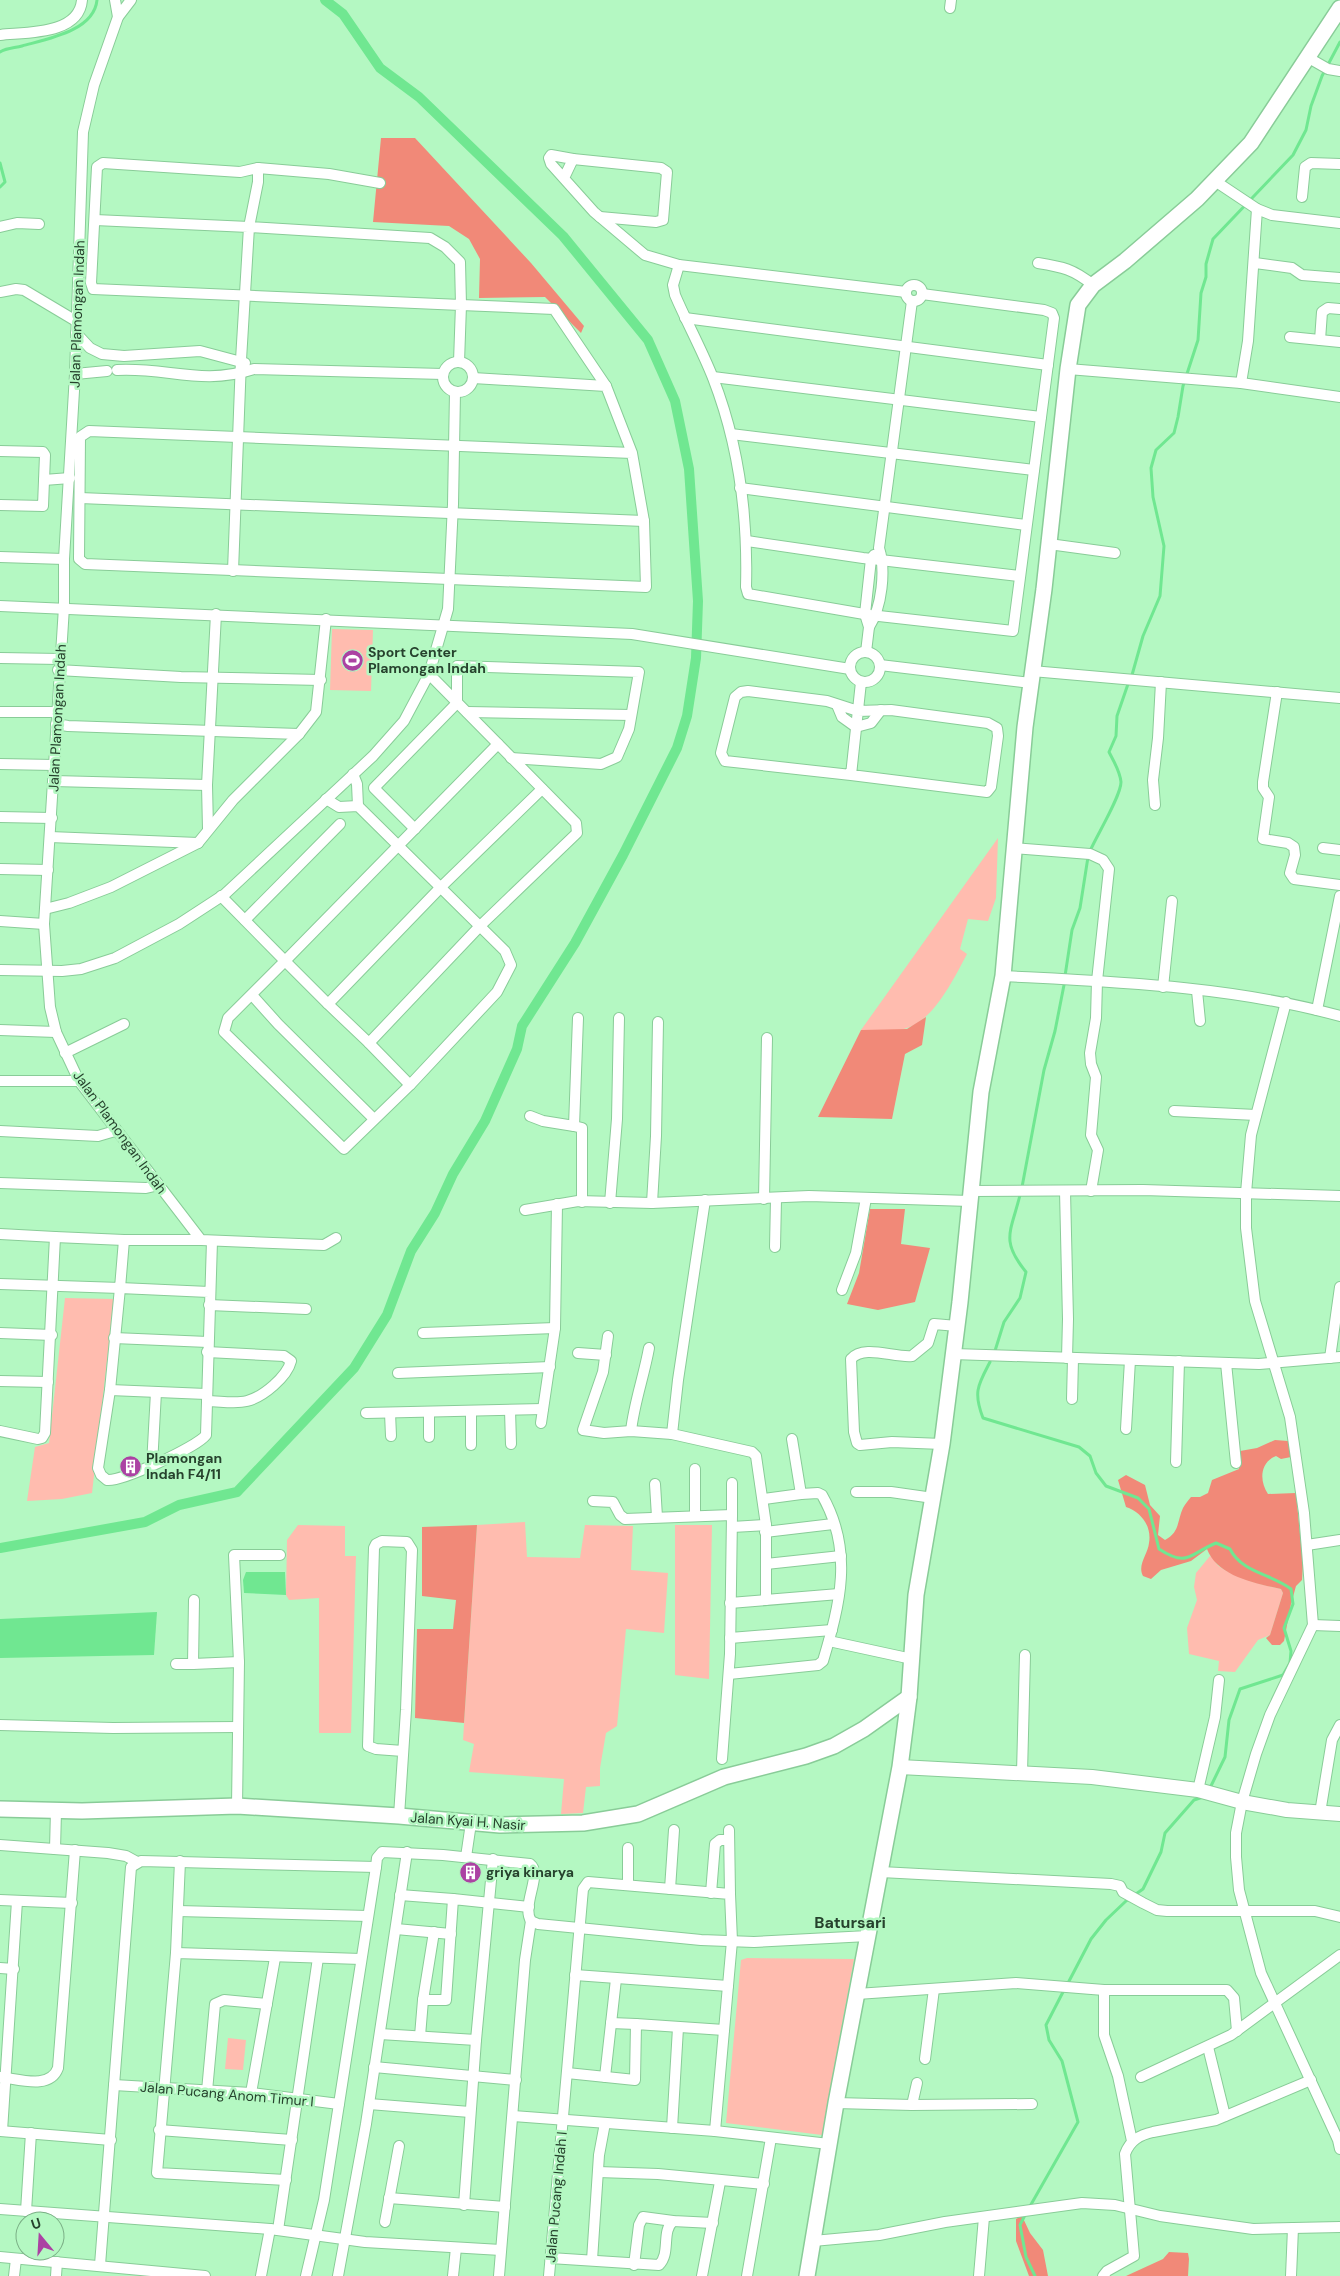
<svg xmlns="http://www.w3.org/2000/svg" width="1340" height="2276" viewBox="0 0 1340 2276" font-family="'DM Sans',sans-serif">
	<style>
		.green { fill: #ffbcaf }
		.forest { fill: #f18978 }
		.water { fill: #70e791 }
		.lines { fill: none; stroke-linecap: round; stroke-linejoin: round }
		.stream { stroke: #70e791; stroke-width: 3 }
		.canal { stroke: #70e791; stroke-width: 10 }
		.minor-casing { stroke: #89cc98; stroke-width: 12 }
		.tertiary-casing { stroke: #89cc98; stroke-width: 16 }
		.secondary-casing { stroke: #89cc98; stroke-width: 18 }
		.minor { stroke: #fff; stroke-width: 10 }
		.tertiary { stroke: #fff; stroke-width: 14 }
		.secondary { stroke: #fff; stroke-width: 15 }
		.labels { text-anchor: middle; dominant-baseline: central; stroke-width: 5; stroke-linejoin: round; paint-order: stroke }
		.street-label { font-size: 14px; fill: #26422d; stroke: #b4f8c2 }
		.poi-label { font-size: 14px; font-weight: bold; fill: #26422d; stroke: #b4f8c2; text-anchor: start }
		.quarter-label { font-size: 16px; font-weight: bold; fill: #26422d; stroke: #b4f8c2 }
	</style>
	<rect width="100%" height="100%" fill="#b4f8c2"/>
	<!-- green -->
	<g class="green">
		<polygon points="332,629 373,630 371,691 330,690"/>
		<path d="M998,838L996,898L988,921L968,919L960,949L967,954C954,978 935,1019 907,1028C894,1033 874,1030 861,1030Z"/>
		<polygon points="65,1298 114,1299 92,1493 62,1499 27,1501 35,1447 49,1443"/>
		<polygon points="525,1522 527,1557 580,1558 585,1525 633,1526 631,1570 668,1573 664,1633 626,1629 617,1726 606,1733 600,1768 600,1786 586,1787 583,1813 561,1814 564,1779 469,1772 474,1744 463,1740 477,1525"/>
		<polygon points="298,1525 345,1526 345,1556 356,1556 351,1733 319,1733 319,1598 289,1600 286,1595 287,1540"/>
		<polygon points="675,1525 712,1525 709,1679 675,1675"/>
		<path d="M1210,1556C1215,1559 1215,1564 1220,1567C1239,1579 1259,1584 1281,1589L1283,1593L1270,1635L1258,1640L1235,1672L1218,1671L1219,1661L1189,1654L1187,1628L1197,1600L1194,1587L1196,1573Z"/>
		<polygon points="747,1958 854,1959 822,2135 726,2123 741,1960"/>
		<polygon points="228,2038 246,2040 243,2070 225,2069"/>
	</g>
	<!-- forest -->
	<g class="forest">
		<polygon points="381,138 415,138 531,263 584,326 581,333 545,297 479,298 480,259 469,239 449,226 373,222"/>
		<polygon points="926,1017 922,1045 905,1054 892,1119 818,1117 861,1030 907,1029"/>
		<polygon points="870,1209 905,1209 901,1244 930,1248 915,1302 878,1310 847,1304 859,1273"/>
		<path d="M1275,1440L1288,1441L1291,1457L1281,1459L1276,1456C1260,1462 1259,1481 1268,1494L1296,1493L1303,1565L1302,1580L1296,1586L1291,1604L1284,1641L1280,1645H1272L1266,1638L1270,1635L1283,1593L1281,1589C1254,1583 1217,1576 1207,1549L1191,1561L1161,1570L1151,1579L1143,1576C1137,1565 1148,1554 1149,1543C1152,1526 1141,1512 1126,1507L1118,1480L1126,1475L1145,1485L1150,1505L1160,1516L1158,1535L1165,1540C1180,1532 1177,1521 1183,1508C1185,1504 1188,1501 1191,1497H1200L1208,1493L1212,1480L1239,1469L1240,1451L1257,1448Z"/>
		<polygon points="477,1525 464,1723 415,1718 417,1629 453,1629 456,1600 422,1596 422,1527"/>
		<polygon points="1022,2216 1030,2233 1043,2250 1048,2276 1029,2276 1016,2241 1016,2219"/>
		<polygon points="1169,2252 1188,2253 1189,2259 1188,2276 1126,2276 1163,2259"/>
	</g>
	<!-- water -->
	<g class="water">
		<polygon points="246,1572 285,1572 286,1595 244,1593 243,1580"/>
		<polygon points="157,1612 154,1655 0,1658 0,1619"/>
	</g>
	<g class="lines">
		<!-- stream -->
		<g class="stream">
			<path d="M0,52C6,48 15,48 22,46C47,39 94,31 97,0"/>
			<polyline points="0,163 5,182 0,187"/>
			<polyline points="1132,675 1143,636 1160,596 1164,546 1153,497 1151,468 1156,450 1174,433 1178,417 1183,386 1198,340 1201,293 1206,277 1206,264 1213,239 1293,155 1306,130 1311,106 1322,76 1340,42"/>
			<path d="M1090,851C1097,835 1121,796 1121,782C1120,771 1114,762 1109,752L1116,736L1117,716L1128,684"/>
			<polyline points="1065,976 1072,930 1080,908 1088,857"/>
			<polyline points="1022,1187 1044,1070 1055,1031 1064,985"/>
			<path d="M994,1354L1004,1322L1020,1298L1026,1272C1000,1240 1011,1232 1020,1195"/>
			<path d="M990,1362C978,1385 973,1392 983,1418L1079,1447L1090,1456L1096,1473L1106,1486L1138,1498L1149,1509L1159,1549C1188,1568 1189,1554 1216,1543L1230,1549C1242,1573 1272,1574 1291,1589L1293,1604L1284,1628L1291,1651L1290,1663L1283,1675L1240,1689L1229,1720L1225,1757L1210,1788"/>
			<polyline points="1067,1985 1091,1939 1106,1920 1126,1901 1143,1889 1161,1852 1165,1833 1194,1800 1203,1797"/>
			<polyline points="1029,2208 1078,2122 1062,2061 1049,2040 1046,2025 1064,1990"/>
			<polyline points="1026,2213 1020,2225 1026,2257 1035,2276"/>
		</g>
		<!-- canal -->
		<polyline class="canal" points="0,1548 145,1522 179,1505 237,1492 354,1368 387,1315 411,1251 435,1213 453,1174 485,1121 517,1049 522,1026 575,943 623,855 677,748 687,716 696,658 698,601 689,469 675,401 648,340 563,236 419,97 380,68 343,14 325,0"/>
		<defs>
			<g id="minor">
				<polyline points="115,0 118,17"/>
				<polyline points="131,0 118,17 94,85 83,132 75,374 64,559 64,607 44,924 50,1007 56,1032 79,1081 201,1240 324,1245 336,1238"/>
				<polyline points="950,8 951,0"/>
				<path d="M0,35C26,32 79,35 82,0"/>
				<polyline points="1307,57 1328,69 1340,71"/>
				<polyline points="573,159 661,168 667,172 663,220 656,222 600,217"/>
				<polyline points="258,168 329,174 380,183"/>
				<polyline points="564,178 573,159 551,155 549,158 551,164 594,212 645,255 679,265 906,292"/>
				<polyline points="1215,181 1257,209 1272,215 1340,223"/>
				<polyline points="1302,197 1305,167 1311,163 1340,164"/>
				<polyline points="95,220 249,227 241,360 233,571"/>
				<polyline points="0,227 17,223 39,224"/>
				<path d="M1038,263C1063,267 1073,269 1093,285"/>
				<polyline points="1255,263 1292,268 1302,275 1340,278"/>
				<path d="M679,265L673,285L675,295C687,323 702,350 713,378C739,445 748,516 746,587L748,594L870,615L1013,631L1054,318L1052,313L1044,310L922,294"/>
				<circle cx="914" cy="293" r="8"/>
				<polyline points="0,292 16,289 24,290 76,321"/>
				<polyline points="685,318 1048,365"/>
				<polyline points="76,333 90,348 102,354 124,356 200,351 245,363"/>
				<polyline points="1290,337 1340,342"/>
				<polyline points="1320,340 1322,312 1328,308 1340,309"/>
				<circle cx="458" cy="377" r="15"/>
				<polyline points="459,362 461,305 93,289 91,283 97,167 103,163 240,172 258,168 258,182 249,227 430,238 445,247 460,262 461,305 554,309 606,386"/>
				<polyline points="1068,369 1241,383 1340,397"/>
				<path d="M117,370C167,367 202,386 254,369L443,374"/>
				<polyline points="75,374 107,371"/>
				<polyline points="713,377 1041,417"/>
				<polyline points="473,378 606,386 632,453 644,521 646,587 85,564 79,559 80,437 89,431 632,453"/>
				<polyline points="1241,383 1248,341 1257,209"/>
				<polyline points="731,434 1034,470"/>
				<polyline points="0,451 43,452 45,455 43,506 0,505"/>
				<polyline points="44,480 70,478"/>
				<polyline points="740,488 1026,525"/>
				<polyline points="80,498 644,521"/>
				<polyline points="747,541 863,558 1019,576"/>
				<polyline points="1049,544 1115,553"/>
				<polyline points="0,557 64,559"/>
				<polyline points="0,606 632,634 850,669"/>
				<path d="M869,627C882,607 886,570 879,548L912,301"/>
				<circle cx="865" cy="667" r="15"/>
				<polyline points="866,652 869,627 865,614 871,559 874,555"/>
				<polyline points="0,658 60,659"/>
				<polyline points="880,665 1031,683"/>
				<polyline points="58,670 181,677 321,680"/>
				<polyline points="1032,671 1340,698"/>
				<polyline points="1277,692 1263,782 1263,788 1269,797 1263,839 1288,843 1294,847 1295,855 1290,873 1294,879 1340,885"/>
				<polyline points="837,705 842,717 856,727 871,723 881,710"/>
				<polyline points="0,712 56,712"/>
				<polyline points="467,712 631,715"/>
				<polyline points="56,724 68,726 299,734"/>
				<polyline points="498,744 285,961 328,1004 441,887 542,789"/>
				<polyline points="0,764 54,765"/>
				<polyline points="353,774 357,784 358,806"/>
				<polyline points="851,775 725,761 721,753 735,697 741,692 748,691 827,701 858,711 891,710 988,723 997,728 998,736 991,787 987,792 851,775 861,682"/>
				<polyline points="54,781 207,785"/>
				<polyline points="1155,805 1153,780 1158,738 1161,682"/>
				<polyline points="0,817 52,818"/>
				<polyline points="208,829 207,785 216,614"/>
				<polyline points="415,829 374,788 457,703 457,666 639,672 629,729 617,757 601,764 511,758"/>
				<polyline points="50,837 198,843"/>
				<polyline points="1013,848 1090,854 1103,860 1109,869 1097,981 1096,1018 1090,1053 1091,1064 1096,1077 1091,1135 1098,1150 1091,1191"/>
				<polyline points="1323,848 1340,850"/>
				<polyline points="0,869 48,870"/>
				<polyline points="221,896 285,961 228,1018 224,1032 344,1149 410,1085 497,992 511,965 505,951 358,806 339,807 326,799"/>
				<polyline points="45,909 69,903 111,887 198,843 233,800 299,734 316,712 326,619"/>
				<polyline points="245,920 340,824"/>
				<polyline points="0,921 44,924"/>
				<polyline points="0,970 62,971 81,969 115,958 179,924 225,894 373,756 404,721 429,674 448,609 453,504 455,392"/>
				<path d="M1003,976C1116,982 1231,986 1340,1016"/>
				<polyline points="1163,987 1172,901"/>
				<polyline points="1197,991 1200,1021"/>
				<polyline points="252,995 278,1024 374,1119"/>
				<polyline points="1286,1002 1251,1135 1246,1193 1246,1228 1255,1301 1290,1417 1304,1513 1313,1625 1270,1715 1256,1754 1242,1802 1236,1833 1236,1857 1239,1890 1261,1973 1338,2140 1340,2149"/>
				<polyline points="328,1004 369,1043 480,926 577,833 576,823 429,674"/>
				<polyline points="1317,1010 1340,896"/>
				<polyline points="578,1018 574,1126 582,1128 582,1202"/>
				<polyline points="0,1030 56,1032"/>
				<polyline points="369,1043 410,1085"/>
				<polyline points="65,1053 124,1024"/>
				<polyline points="0,1081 79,1081"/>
				<polyline points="1174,1111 1256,1115"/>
				<polyline points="530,1116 543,1121 574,1126"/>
				<polyline points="0,1131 98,1136 115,1131"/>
				<polyline points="0,1183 146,1188 159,1185"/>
				<polyline points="971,1191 1143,1190 1340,1196"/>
				<polyline points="1065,1191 1068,1319 1067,1358"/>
				<polyline points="764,1199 767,1038"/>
				<polyline points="705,1200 678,1380 672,1434 752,1452 756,1456 766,1525 766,1600"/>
				<polyline points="610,1203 617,1119 619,1018"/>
				<polyline points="652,1203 656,1136 658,1022"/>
				<polyline points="525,1210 578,1201 652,1203 809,1196 970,1201"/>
				<polyline points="0,1234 55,1237 45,1433 42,1438 38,1439 0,1431"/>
				<polyline points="55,1237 124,1240 201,1240"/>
				<polyline points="775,1247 776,1199"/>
				<polyline points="0,1284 120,1288 124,1240"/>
				<polyline points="842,1290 856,1253 866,1198"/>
				<path d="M209,1292L120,1288L110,1390L98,1468L101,1475L107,1480C121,1482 197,1447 206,1435L212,1241"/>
				<polyline points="209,1305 306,1309"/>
				<polyline points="0,1333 52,1335"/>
				<polyline points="423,1333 555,1328"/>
				<polyline points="608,1336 603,1372 583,1430 604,1433 631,1431 672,1434"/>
				<polyline points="114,1338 208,1342"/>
				<polyline points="578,1353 606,1355"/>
				<polyline points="953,1354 1259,1364 1340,1357"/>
				<polyline points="1330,1358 1340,1287"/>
				<polyline points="1226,1363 1236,1463"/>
				<polyline points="398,1373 550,1367"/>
				<polyline points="0,1381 48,1382"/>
				<polyline points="110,1390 206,1394"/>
				<polyline points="1072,1399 1073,1359"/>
				<path d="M207,1401C220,1401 235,1404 247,1401C263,1397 287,1377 291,1361L284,1356L207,1352"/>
				<polyline points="510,1410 511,1444"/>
				<polyline points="471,1411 471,1445"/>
				<polyline points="429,1412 429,1437"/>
				<polyline points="366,1413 543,1409"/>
				<polyline points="390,1413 391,1436"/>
				<polyline points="541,1423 555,1328 557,1204"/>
				<polyline points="1126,1429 1130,1360"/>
				<path d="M631,1431C634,1403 644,1376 649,1348"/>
				<path d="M942,1444L892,1442L860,1445L857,1443L854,1432L851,1359C864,1344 894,1358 912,1356L928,1343L934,1324L957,1326"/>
				<polyline points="1176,1462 1179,1361"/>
				<polyline points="152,1465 156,1392"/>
				<polyline points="695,1469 695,1516"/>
				<polyline points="655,1484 657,1517"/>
				<polyline points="856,1492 891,1492 933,1498"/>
				<polyline points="764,1499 801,1494"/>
				<polyline points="593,1501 613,1502 620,1515 625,1519 732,1515 730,1654 722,1759"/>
				<polyline points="732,1515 732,1483"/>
				<polyline points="732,1527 766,1525"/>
				<polyline points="765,1532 833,1524"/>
				<polyline points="1307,1545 1340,1540"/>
				<polyline points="766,1564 841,1556"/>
				<polyline points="194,1600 193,1664 239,1662"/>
				<polyline points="730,1603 839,1594"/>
				<polyline points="1313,1625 1340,1626"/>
				<polyline points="730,1638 832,1630"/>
				<polyline points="829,1641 912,1659"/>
				<polyline points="176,1664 193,1664"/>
				<path d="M729,1674L818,1665L823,1661C840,1604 854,1551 822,1495L818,1493L801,1494L792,1439"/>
				<polyline points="0,1725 113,1728 238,1727"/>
				<polyline points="1022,1773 1025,1655"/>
				<polyline points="1198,1790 1215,1717 1219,1680"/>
				<polyline points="237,1806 239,1662 234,1555 280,1555"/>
				<polyline points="1320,1813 1332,1740 1340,1725"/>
				<polyline points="399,1816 406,1710 412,1550 407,1542 382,1541 376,1544 374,1548 368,1746 376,1749 403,1751"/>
				<polyline points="729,1830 730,1894"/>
				<polyline points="0,1845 108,1853 126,1856 137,1862"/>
				<polyline points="55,1849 56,1811"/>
				<polyline points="466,1857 471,1823"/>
				<polyline points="881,1872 1111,1884 1120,1886 1123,1892 1143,1903 1157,1910 1167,1911 1315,1911 1340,1917"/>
				<polyline points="628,1885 628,1848"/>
				<polyline points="670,1889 674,1830"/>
				<polyline points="711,1893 715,1844 720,1840 729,1840"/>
				<polyline points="400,1895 453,1899"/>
				<polyline points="0,1900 72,1903"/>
				<polyline points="178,1911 368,1916"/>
				<polyline points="396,1929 451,1934"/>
				<polyline points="176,1953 180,1861"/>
				<polyline points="0,1968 14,1969"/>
				<polyline points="575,1975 728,1986"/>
				<polyline points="1104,1990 1104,2035 1118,2076 1132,2141"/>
				<polyline points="857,1994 1016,1983 1104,1990 1227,1990 1234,1998 1237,2031"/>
				<polyline points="423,2000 434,1932"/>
				<polyline points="611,2023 636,2024"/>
				<polyline points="380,2034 476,2040 493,1859"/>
				<polyline points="420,2036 423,2000 446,2000 453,1899 529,1907"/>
				<polyline points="1208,2047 1225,2116"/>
				<polyline points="925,2059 934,1989"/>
				<polyline points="374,2067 516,2080"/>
				<polyline points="567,2073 635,2080 636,2024 724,2030"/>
				<path d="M0,2077C19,2079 50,2090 58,2068L75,1850"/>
				<polyline points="605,2077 616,1979"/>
				<polyline points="1141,2077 1231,2035 1340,1955"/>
				<polyline points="114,2085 251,2093 339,2104"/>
				<polyline points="207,2091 215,2004 224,2000 267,2004"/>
				<polyline points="251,2093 275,1958"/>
				<polyline points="836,2103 912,2105 1032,2104"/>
				<polyline points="369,2104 470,2112"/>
				<polyline points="912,2105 917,2083"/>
				<polyline points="513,2116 715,2131 829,2144"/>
				<polyline points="672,2128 678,2028"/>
				<polyline points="159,2130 292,2140"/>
				<polyline points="0,2131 111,2140"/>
				<polyline points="2,2131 17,1901"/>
				<polyline points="598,2172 658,2174 764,2184"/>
				<polyline points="286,2180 157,2173 176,1953 361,1959"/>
				<polyline points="389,2198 505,2207"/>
				<polyline points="464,2205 476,2040"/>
				<polyline points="0,2209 270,2229 365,2242 501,2250"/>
				<polyline points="26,2211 31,2133"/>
				<polyline points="385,2222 399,2146"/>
				<polyline points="278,2230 318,1958"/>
				<polyline points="813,2241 879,2235 945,2222 1082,2203 1115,2205 1160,2216 1253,2229 1340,2227"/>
				<polyline points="0,2257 205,2276"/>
				<path d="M550,2258L659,2265C671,2253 661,2232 673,2221"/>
				<polyline points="592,2260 599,2155 605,2123"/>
				<polyline points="100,2265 131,1867 141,1861 376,1867"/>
				<polyline points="634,2265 639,2225 643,2217 673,2221 713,2223"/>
				<polyline points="14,2276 16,2259"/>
				<polyline points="56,2276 57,2262"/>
				<polyline points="261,2276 270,2229"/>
				<path d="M306,2276L324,2200L376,1867L377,1858L382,1852L443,1855L530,1864C543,1874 521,1905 531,1921L538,1924L701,1940L754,1942L868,1936"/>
				<polyline points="338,2276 366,2124 407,1852"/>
				<polyline points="453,2276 456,2248"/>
				<polyline points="499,2276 525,1960 531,1921"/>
				<polyline points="549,2276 582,1900 583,1889 588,1882 730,1894 732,1941 715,2131"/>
				<polyline points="702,2276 720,2182"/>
				<polyline points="747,2276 771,2138"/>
				<polyline points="979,2276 984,2217"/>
				<path d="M1103,2276L1107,2271L1134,2256L1125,2154C1130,2140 1140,2135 1153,2132L1216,2120L1311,2080"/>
				<polyline points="1291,2276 1293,2228"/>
			</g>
			<polyline id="tertiary" points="900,1767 1092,1777 1198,1790 1242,1802 1287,1810 1340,1814"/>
			<g id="secondary">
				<polyline points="0,1809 82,1811 237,1806 399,1816 500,1825 583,1823 638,1814 724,1777 806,1756 834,1746 864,1729 909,1697"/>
				<polyline points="807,2276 836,2103 900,1767 909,1697 916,1595 942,1444 960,1302 981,1092 1003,976 1025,727 1044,589 1068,369 1078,305 1093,285 1125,261 1197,199 1251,143 1340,8"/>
			</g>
		</defs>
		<!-- minor casing -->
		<use href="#minor" class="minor-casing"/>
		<!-- tertiary casing -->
		<use href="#tertiary" class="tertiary-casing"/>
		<!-- secondary casing -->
		<use href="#secondary" class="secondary-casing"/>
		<!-- minor -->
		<use href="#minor" class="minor"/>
		<!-- tertiary -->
		<use href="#tertiary" class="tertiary"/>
		<!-- secondary -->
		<use href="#secondary" class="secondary"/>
	</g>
	<!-- icons -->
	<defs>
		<symbol id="stadium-disc" viewBox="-11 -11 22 22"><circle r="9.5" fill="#ab42a3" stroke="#b4f8c2"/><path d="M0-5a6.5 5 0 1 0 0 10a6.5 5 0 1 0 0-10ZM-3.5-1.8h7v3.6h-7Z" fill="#fff"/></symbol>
		<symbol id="building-disc" viewBox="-11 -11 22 22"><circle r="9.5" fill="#ab42a3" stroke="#b4f8c2"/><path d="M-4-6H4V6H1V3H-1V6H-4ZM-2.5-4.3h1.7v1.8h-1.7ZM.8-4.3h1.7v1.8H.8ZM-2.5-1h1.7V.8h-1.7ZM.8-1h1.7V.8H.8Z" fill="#fff"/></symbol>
	</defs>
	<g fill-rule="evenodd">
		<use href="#stadium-disc" x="340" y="648" width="25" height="25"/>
		<use href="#building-disc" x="118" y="1454" width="25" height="25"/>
		<use href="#building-disc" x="458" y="1860" width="25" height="25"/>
	</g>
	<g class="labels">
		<!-- street labels -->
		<g class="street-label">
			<text transform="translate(77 314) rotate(-88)">Jalan Plamongan Indah</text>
			<text transform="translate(57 718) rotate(-87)">Jalan Plamongan Indah</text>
			<text transform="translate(120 1132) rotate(54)">Jalan Plamongan Indah</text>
			<text transform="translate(468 1821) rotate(4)">Jalan Kyai H. Nasir</text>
			<text transform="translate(227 2094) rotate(5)">Jalan Pucang Anom Timur I</text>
			<text transform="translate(556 2197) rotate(-85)">Jalan Pucang Indah I</text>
		</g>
		<!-- poi labels -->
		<g class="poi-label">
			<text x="368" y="652">Sport Center<tspan x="368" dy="16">Plamongan Indah</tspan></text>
			<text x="146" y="1458">Plamongan<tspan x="146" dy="16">Indah F4/11</tspan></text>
			<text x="486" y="1872">griya kinarya</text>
		</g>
		<!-- quarter labels -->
		<g class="quarter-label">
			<text x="850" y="1922">Batursari</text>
		</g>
	</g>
	<!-- north arrow -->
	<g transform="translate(40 2236) rotate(342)"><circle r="24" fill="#b4f8c2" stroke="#7baf86"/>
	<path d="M0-4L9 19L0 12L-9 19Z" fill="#ab42a3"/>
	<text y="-8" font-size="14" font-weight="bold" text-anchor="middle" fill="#26422d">U</text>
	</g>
</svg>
